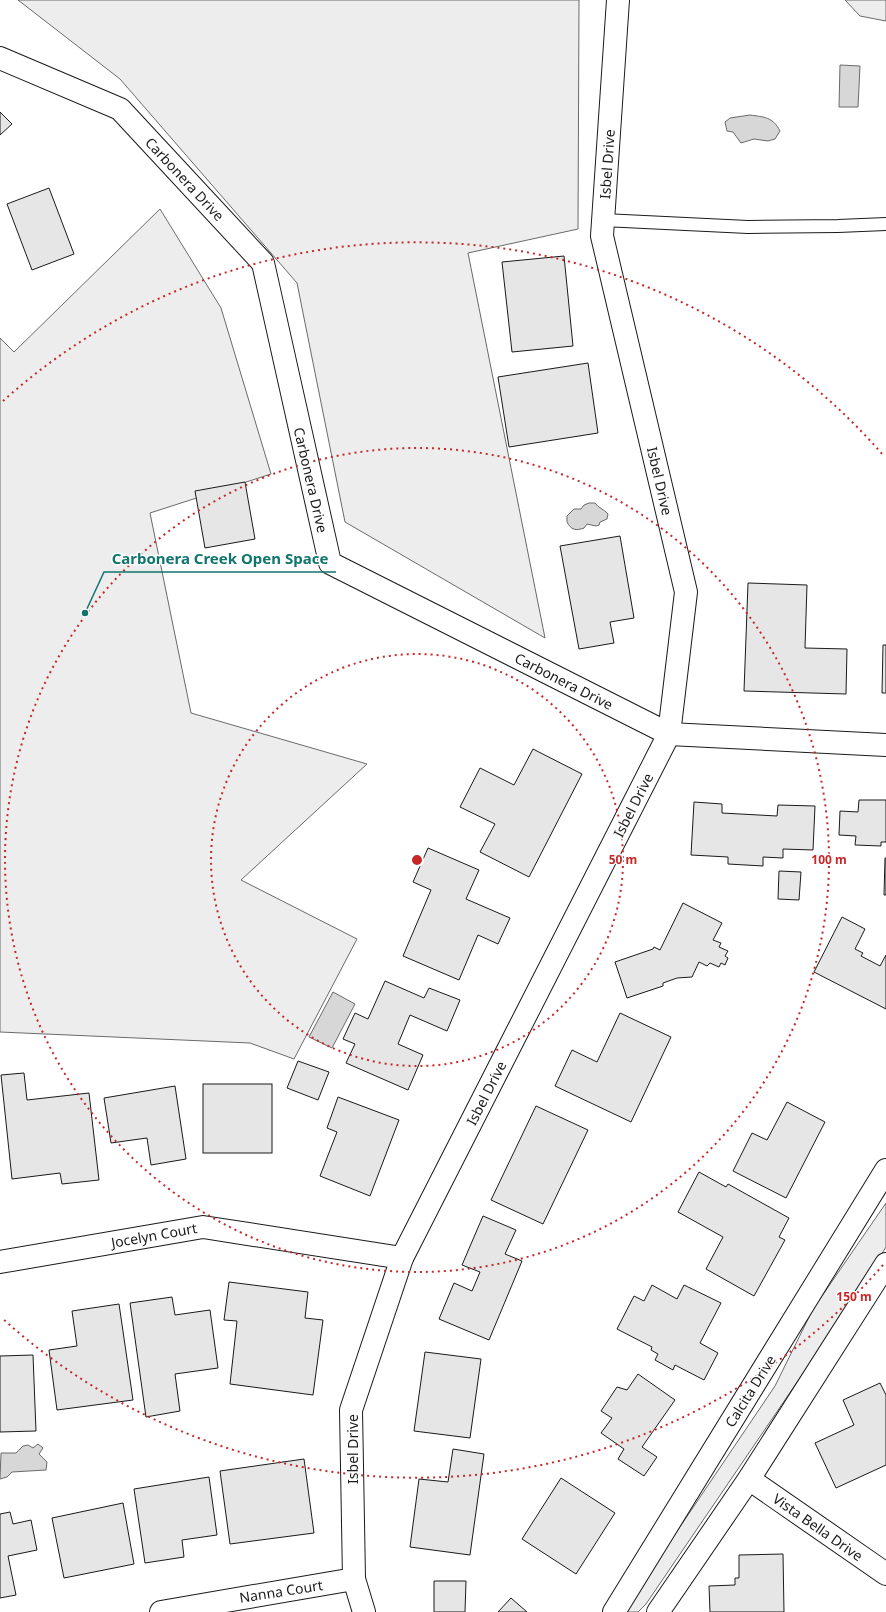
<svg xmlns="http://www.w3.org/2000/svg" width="886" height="1612" viewBox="0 0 886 1612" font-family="'Noto Sans',sans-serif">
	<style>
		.built { fill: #ededed; stroke: #6a6a6a }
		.water { fill: #d7d7d7; stroke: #6a6a6a }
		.building { fill: #e6e6e6; stroke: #1a1a1a }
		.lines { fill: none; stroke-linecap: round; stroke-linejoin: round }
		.lane-casing { stroke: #1a1a1a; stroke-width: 14 }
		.street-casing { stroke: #1a1a1a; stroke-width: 24 }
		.secondary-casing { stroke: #1a1a1a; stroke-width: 24 }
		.lane { stroke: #fff; stroke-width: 12 }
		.street { stroke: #fff; stroke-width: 22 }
		.secondary { stroke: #fff; stroke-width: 22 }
		.ring { fill: none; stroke: #c62828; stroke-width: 2; stroke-dasharray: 2 4 }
		.labels { text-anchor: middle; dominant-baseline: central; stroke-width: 3; stroke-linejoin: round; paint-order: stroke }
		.street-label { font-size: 14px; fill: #1a1a1a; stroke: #fff }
		.centre { fill: #c62828; stroke: #fff; stroke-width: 2 }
		.ring-label { font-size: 12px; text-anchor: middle; font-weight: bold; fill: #c62828; stroke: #fff; stroke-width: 3; stroke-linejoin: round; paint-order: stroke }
		.leader { fill: none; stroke: #0f766e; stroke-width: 1.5 }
		.callout-dot { fill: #0f766e; stroke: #fff; stroke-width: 1.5 }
		.callout-label { font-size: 15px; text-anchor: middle; font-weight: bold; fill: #0f766e; stroke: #fff; stroke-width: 3; stroke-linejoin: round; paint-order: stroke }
	</style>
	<rect width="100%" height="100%" fill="#fff"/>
	<!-- built -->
	<g class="built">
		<polygon points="18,0 579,0 578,229 468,253 545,638 345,522 297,283 120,79"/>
		<polygon points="845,0 886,0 886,21 860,16"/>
		<polygon points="160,209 221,308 271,474 150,513 191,713 367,764 241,880 357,939 294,1059 250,1043 0,1032 0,338 14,352"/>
		<polygon points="886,1203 886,1247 853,1300 646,1604 638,1612 621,1612 634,1595 775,1386 813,1309"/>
	</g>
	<!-- water -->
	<g class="water">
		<polygon points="840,65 860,66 858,107 839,107"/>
		<path d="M750,115C764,117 773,117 780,131L775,139L768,141L754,139L741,143L733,132L727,131L725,122L730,118Z"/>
		<path d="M589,503H595C598,508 604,509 608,514L607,519L600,522L599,525L596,526L587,524L584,528C576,531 571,530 567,522V516L574,509H581L584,505Z"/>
		<polygon points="333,992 355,1004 332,1048 309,1037"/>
		<polygon points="38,1444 43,1448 39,1454 47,1462 46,1470 12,1472 7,1477 0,1479 1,1453 16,1453 23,1446 28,1445 33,1448"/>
	</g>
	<!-- building -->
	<g class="building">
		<polygon points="0,112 12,124 0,135"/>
		<polygon points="49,188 74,254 32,270 7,204"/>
		<polygon points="564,256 573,346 512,352 502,262"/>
		<polygon points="588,363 598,433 509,447 498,377"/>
		<polygon points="245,482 255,539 205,548 195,491"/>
		<polygon points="620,536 634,618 610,622 614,643 579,649 560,546"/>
		<polygon points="748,583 807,585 805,648 847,649 846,694 744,691"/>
		<polygon points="883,645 886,645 886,693 882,693"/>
		<polygon points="533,749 582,774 529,877 480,852 495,824 460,807 480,768 514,785"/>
		<polygon points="859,800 886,800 886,842 881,842 881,846 855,845 856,836 839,835 840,811 858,812"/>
		<polygon points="694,802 722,804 722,813 777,816 778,805 815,806 813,850 783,849 783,858 763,857 763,866 728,864 728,857 691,855"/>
		<polygon points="428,848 479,870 466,899 510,918 498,944 478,935 459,980 403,956 431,890 413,882"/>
		<polygon points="885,858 886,858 886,895 884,895"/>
		<polygon points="779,871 801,872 799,900 778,899"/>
		<polygon points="683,903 722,923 713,940 721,943 719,947 728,951 725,956 728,958 725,965 721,963 719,967 710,963 707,966 699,962 692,977 677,978 663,983 663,986 627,998 615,962 653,949 654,947 660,950"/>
		<polygon points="842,917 865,929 855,949 863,953 861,956 880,966 886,955 886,1009 814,972"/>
		<polygon points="385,981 424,998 429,988 460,1000 447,1031 410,1015 398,1044 423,1055 408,1090 346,1063 355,1044 343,1039 355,1013 368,1019"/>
		<polygon points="620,1013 671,1037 631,1122 555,1086 572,1050 597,1062"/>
		<polygon points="298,1061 329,1072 318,1100 287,1088"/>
		<polygon points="24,1073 27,1100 89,1093 99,1180 62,1184 60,1173 12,1179 1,1075"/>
		<rect x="203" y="1084" width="69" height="69"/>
		<polygon points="175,1086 186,1159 151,1165 147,1138 111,1143 104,1098"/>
		<polygon points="338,1097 399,1120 370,1196 320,1176 337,1132 327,1128"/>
		<polygon points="787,1102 825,1122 786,1198 733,1171 752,1133 767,1140"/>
		<polygon points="536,1106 588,1130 543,1224 491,1200"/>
		<polygon points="699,1172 726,1187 728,1184 789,1218 779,1237 785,1240 754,1296 706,1269 723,1237 678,1212"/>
		<polygon points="483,1216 516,1230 505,1254 522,1261 489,1340 439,1319 454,1283 472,1291 480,1272 462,1265"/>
		<polygon points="229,1282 308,1292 305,1318 323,1320 313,1395 230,1384 237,1321 224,1320"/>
		<polygon points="652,1285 677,1299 684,1285 721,1303 700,1343 718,1353 704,1380 675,1365 673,1370 655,1360 658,1354 651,1350 652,1347 617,1329 634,1296 644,1301"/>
		<polygon points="172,1297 175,1315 210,1310 218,1368 175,1374 180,1411 146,1417 130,1303"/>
		<polygon points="119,1304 133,1400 57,1410 49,1350 77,1346 72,1311"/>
		<polygon points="425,1352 481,1359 470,1438 414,1431"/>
		<polygon points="33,1355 36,1431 0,1432 0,1356"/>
		<polygon points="638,1374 675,1400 642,1447 657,1457 644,1476 618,1459 624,1449 601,1433 612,1418 601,1411 617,1387 627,1390"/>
		<polygon points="880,1383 886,1395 886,1465 836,1488 815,1443 854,1425 843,1400"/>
		<polygon points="453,1449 484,1454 470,1555 410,1547 419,1479 448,1482"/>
		<polygon points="304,1459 314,1533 230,1544 220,1471"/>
		<polygon points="209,1477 217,1535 182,1540 184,1557 145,1563 134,1489"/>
		<polygon points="561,1478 615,1513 576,1574 522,1539"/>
		<polygon points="123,1503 134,1564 64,1578 52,1518"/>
		<polygon points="10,1512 13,1524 31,1520 37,1550 8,1556 16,1595 0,1598 0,1514"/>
		<polygon points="783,1554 784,1612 710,1612 709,1586 735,1585 735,1578 739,1578 739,1555"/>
		<polygon points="434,1581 466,1581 465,1612 434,1612"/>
		<polygon points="511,1598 527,1612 498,1612"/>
	</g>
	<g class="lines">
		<defs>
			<polyline id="lane" points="603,220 748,227 838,226 886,224"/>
			<g id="street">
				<polyline points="618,0 602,236 686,592 669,734"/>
				<polyline points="0,1262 203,1227 402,1258"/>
				<polyline points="749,1479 886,1574"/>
				<polyline points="161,1612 354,1579"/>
				<polyline points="614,1612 886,1170"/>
				<polyline points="658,1612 749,1479 886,1264"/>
			</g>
			<g id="secondary">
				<polyline points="0,58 120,109 263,263 330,563 669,734 886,745"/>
				<polyline points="364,1612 354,1579 351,1410 402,1258 669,734"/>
			</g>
		</defs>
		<!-- lane casing -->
		<use href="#lane" class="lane-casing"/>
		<!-- street casing -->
		<use href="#street" class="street-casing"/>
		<!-- secondary casing -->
		<use href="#secondary" class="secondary-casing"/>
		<!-- lane -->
		<use href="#lane" class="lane"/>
		<!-- street -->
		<use href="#street" class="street"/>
		<!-- secondary -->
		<use href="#secondary" class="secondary"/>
	</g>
	<!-- distance rings -->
	<g class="ring">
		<circle cx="417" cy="860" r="206"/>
		<circle cx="417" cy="860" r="412"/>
		<path d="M883 1265A618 618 0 0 1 3 1319M3 401A618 618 0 0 1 883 455"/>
	</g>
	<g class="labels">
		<!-- street labels -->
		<g class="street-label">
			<text transform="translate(607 164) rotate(-86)">Isbel Drive</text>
			<text transform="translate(185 179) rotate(47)">Carbonera Drive</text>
			<text transform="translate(311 480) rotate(77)">Carbonera Drive</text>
			<text transform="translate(660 481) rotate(77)">Isbel Drive</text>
			<text transform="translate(564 681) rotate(27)">Carbonera Drive</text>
			<text transform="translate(633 805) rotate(-63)">Isbel Drive</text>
			<text transform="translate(486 1093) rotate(-63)">Isbel Drive</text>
			<text transform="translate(154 1235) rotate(-10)">Jocelyn Court</text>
			<text transform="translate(750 1391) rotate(-58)">Calcita Drive</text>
			<text transform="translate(352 1449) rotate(-90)">Isbel Drive</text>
			<text transform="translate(818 1527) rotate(35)">Vista Bella Drive</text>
			<text transform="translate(281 1591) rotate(-9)">Nanna Court</text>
		</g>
	</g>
	<circle cx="417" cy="860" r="6" class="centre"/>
	<g class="ring-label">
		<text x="623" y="864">50 m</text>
		<text x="829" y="864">100 m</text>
		<text x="854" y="1301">150 m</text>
	</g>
	<!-- callouts -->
	<path class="leader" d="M85 613L104 572H336"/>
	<circle class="callout-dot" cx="85" cy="613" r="4"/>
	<g class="callout-label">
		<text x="220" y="564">Carbonera Creek Open Space</text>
	</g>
</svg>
